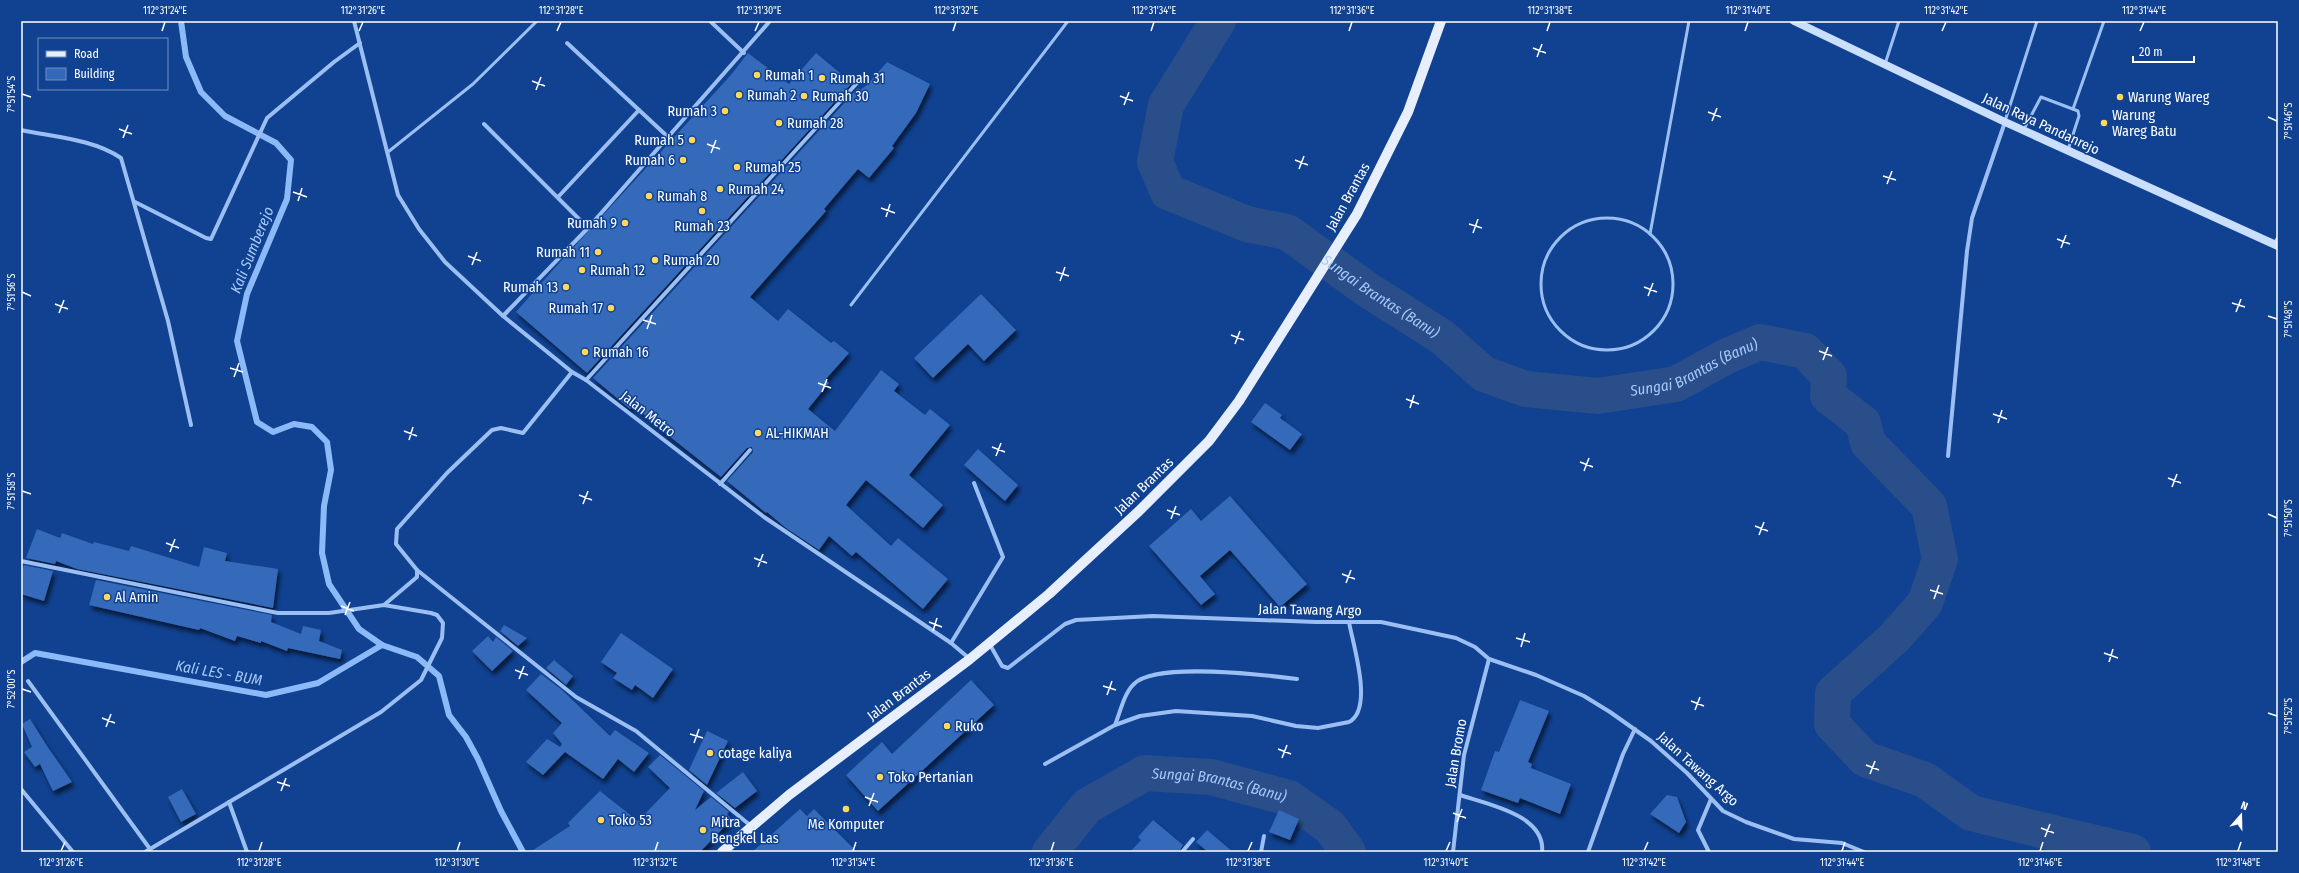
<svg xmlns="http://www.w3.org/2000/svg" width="2299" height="873" viewBox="0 0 2299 873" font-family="'Fira Sans Condensed',sans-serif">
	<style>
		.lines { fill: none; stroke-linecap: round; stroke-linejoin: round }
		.stream { stroke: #8cb9f7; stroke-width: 6 }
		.river { stroke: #294e89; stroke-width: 36 }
		.building { fill: #3469b9; filter: url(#shadow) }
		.service { stroke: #9bbff3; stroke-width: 3 }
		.minor { stroke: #9bbff3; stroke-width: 4 }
		.secondary { stroke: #cadefd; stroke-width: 8 }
		.primary { stroke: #e7efff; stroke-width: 10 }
		.ticks { fill: none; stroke: #fff; stroke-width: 1.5 }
		.poi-dot { fill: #ffd85d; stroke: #104291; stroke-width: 1.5 }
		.labels { text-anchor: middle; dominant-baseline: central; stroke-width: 3; stroke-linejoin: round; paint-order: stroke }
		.poi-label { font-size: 14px; fill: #fff; stroke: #104291; text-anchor: start }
		.street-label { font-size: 14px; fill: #fff; stroke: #104291 }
		.water-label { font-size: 15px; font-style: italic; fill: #a7c9fa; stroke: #104291 }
		.neatline { fill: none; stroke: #fff; stroke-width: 1.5 }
		.ticks-label { font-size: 10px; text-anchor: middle; fill: #fff }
	</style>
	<defs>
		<filter id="shadow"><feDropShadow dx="2.5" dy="4.5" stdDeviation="2" flood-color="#0009"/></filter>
	</defs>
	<rect width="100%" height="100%" fill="#104291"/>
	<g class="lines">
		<!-- stream -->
		<g class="stream">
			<polyline points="181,21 186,57 201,92 225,116 276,143 291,160 287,199 247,294 237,341 257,422 273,432 294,424 312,427 327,442 331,470 324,506 322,553 329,584 359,629 382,645 417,657 439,676 449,715 466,737 478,759 501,811 523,852"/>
			<polyline points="21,662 35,653 266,695 318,683 382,645"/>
		</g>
		<!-- river -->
		<g class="river">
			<path id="s1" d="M1218,21L1166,105L1155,162L1168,192L1247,224L1287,232L1368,290L1442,337L1484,374L1526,389L1598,396L1676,384L1727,356L1760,342L1805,351L1829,376L1828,396L1863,423L1868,443L1929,506L1940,559L1925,603L1894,638L1833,693L1832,724L1865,759L1925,780L1971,813L2133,852"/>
			<path id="s2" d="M1050,852L1087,806L1145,773L1211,777L1289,798L1330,827L1348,852"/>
		</g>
	</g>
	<!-- building -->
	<g class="building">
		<polygon points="748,53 789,84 816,53 852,83 587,373 516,312 552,271 730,76"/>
		<polygon points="887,62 930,84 916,113 892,146 894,148 869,178 858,169 824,209 826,211 750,297 778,321 788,309 831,343 834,341 849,353 825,380 829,383 808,409 835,431 881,370 899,384 894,391 925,415 930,409 950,425 909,475 943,505 923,528 866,480 846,505 891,546 898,538 948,579 923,609 856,552 852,556 829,536 819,550 786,528 767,512 766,513 727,481 753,452 752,447 747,448 721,477 664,432 633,405 630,409 593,378 858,88 860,90 867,85"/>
		<polygon points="981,294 1016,330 984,361 968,344 933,378 914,358"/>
		<polygon points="1265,403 1282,415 1280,418 1302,434 1290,450 1251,422"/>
		<polygon points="978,449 1018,485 1005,501 964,465"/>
		<polygon points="1230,496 1307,584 1280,607 1230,550 1200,576 1215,594 1201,605 1149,546 1191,509 1201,521"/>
		<polygon points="37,529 60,538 62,533 93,544 94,542 129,551 131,546 199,567 204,547 227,553 225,561 278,569 273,608 77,569 56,561 55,564 26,558"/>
		<polygon points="24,565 53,571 44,601 21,594 21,573"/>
		<polygon points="96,580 272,615 271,622 301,634 303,626 321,630 319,641 342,650 340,659 288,648 287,651 261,641 261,643 237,636 235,641 200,628 199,630 89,605"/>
		<polygon points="504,625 527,638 518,646 500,631"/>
		<polygon points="621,633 673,669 653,698 635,685 632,690 613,678 617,673 601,662"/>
		<polygon points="488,636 493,642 496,637 513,651 492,671 472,651"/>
		<polygon points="554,660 573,676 566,685 546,668"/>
		<polygon points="541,674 562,690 610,736 615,730 649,753 634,772 618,759 603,779 565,752 543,775 526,762 547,739 560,747 562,744 553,733 562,723 526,690"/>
		<polygon points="971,680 994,705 878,811 846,775 882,742 892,754"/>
		<polygon points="1520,700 1549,711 1528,762 1532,764 1531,768 1571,784 1560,814 1520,798 1518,803 1481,790 1495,751 1499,752"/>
		<polygon points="30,719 47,746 72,782 53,791 40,764 35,767 24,752 32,747 22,724"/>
		<polygon points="707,731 728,741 707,785 689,770"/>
		<polygon points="660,755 704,791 695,810 711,797 729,812 727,814 732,819 700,852 530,852 570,826 568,823 600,791 638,821 670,788 648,767"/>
		<polygon points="743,772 757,791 735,808 716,793"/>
		<polygon points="182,789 196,814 181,822 168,797"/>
		<polygon points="1667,795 1677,797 1686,822 1679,833 1650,814"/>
		<polygon points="800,809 807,816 814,809 857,852 752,852"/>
		<polygon points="1279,810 1299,819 1290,840 1269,832"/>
		<polygon points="1153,820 1183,845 1179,852 1130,852 1141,840 1138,837"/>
		<polygon points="1207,830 1233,852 1208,852 1196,842"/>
	</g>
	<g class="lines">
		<!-- service -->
		<g class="service">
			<polyline points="1885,64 1899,21"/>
			<polyline points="2073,109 2104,21"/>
			<polyline points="2005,121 2037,21"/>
			<polyline points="2024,129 2041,97 2078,111 2079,116 2068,150"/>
			<polyline points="388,152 473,84 537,21"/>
			<circle cx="1607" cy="284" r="66"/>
			<polyline points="1650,234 1689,21"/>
			<polyline points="851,305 1068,21"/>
		</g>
		<!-- minor -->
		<g class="minor">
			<polyline points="354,21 398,195 419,229 445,262 503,316 572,372 586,380 764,517 951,643 970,659"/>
			<polyline points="710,21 744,53"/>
			<polyline points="567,43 668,137"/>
			<polyline points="484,124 588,228"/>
			<path d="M21,130C54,137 93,139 121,158L168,321L191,425"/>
			<polyline points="559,196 639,110"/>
			<polyline points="135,202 206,238 211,239 267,118 334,62 360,43"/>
			<polyline points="2274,244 2278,238"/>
			<polyline points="503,316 588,228 770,21"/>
			<polyline points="586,380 857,83"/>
			<polyline points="1948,456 1967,251 1972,218 2005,122"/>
			<polyline points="720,484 750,450"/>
			<polyline points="21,561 278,613 329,613 384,605 431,613 437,615 443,623 442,638 421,680 381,712 145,852"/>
			<polyline points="417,570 576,697 636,731 751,826"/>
			<polyline points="384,605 417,577 417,570 396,544 397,529 447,473 492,430 501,428 523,433 572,372"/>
			<polyline points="951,643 1003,557 974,483"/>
			<polyline points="989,643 1002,666 1008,668 1065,624 1076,620 1153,616 1316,622 1381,622 1456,638 1475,647 1489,659 1536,675 1584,696 1610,712 1651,741 1687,773 1723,811 1746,822 1794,839 1842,843 1864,852"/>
			<polyline points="28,681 150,849"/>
			<path d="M1115,725C1120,713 1124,693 1134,684C1155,662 1265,675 1297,679"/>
			<path d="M1045,764L1115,725L1140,716L1176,711L1252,716L1296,726L1318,728L1349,722C1374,709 1353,645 1349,622"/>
			<polyline points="21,789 73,852"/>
			<path d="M1460,795C1487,804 1546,815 1542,852"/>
			<polyline points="229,802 247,852"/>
			<polyline points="1182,852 1193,839"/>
			<polyline points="1261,852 1264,836"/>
			<polyline points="1453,852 1464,755 1489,659"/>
			<polyline points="1588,852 1623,754 1635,729"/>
			<polyline points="1709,852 1698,830 1711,799"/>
		</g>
		<!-- secondary -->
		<polyline class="secondary" points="1794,21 2005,122 2278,246"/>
		<!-- primary -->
		<polyline class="primary" points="722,852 789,795 970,659 1049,594 1139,511 1209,441 1239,401 1357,214 1408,112 1441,21"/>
	</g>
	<!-- ticks -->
	<path class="ticks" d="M162,31L165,22M359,31L363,22M557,31L561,22M755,31L759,22M953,31L956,22M1151,31L1154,22M1349,31L1352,22M1547,31L1550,22M1745,31L1748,22M1942,31L1946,22M2140,31L2144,22M1533,48L1546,53M1537,57L1542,44M532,81L545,86M536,90L541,77M22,94L31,97M1120,96L1133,101M1124,105L1129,92M1708,112L1721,117M2268,117L2277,121M1712,121L1717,108M119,129L132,134M123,138L128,125M707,144L720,149M711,153L716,140M1295,160L1308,165M1299,169L1304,156M1883,176L1896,180M1887,184L1892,171M293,192L307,197M298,201L302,188M881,208L895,213M886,217L890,204M1469,224L1482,228M1473,233L1478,219M2057,239L2070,244M2061,248L2066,235M468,256L481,261M472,265L477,252M1056,272L1069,276M1060,281L1065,267M1644,287L1657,292M22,292L31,296M1648,296L1653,283M2232,303L2245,307M55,304L68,309M2236,312L2241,299M59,313L64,300M2268,316L2277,319M643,320L656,324M647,329L652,315M1231,335L1244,340M1235,344L1240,331M1819,351L1832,356M1823,360L1828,347M230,368L243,372M234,377L239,363M818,383L831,388M822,392L827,379M1406,399L1419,404M1410,408L1414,395M1993,414L2007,419M1998,423L2002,410M404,431L417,436M409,440L413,427M992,447L1005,452M996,456L1001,443M1580,462L1593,467M1584,471L1589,458M2168,478L2181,483M2172,487L2177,474M22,491L31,494M579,495L592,500M583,504L588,491M1167,510L1180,515M2268,514L2277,518M1171,519L1176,506M1755,526L1768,531M1759,535L1764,522M166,543L179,548M170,552L175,539M754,558L767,563M758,567L763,554M1342,574L1355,579M1346,583L1351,570M1930,590L1943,594M1934,599L1939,585M341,606L354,611M345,615L350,602M929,622L942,627M933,631L937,618M1516,638L1530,642M1521,647L1525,633M2104,653L2118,658M2109,662L2113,649M515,670L528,675M519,679L524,666M1103,686L1116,690M22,689L31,692M1107,695L1112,681M1691,701L1704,706M1695,710L1700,697M2268,713L2277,716M102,718L115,723M106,727L111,714M690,734L703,738M694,743L699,729M1278,749L1291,754M1282,758L1287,745M1866,765L1879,770M1870,774L1875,761M277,782L290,786M281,791L286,778M865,797L878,802M869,806L874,793M1453,813L1466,818M1457,822L1462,809M2041,828L2054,833M2045,837L2050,824M61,851L65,842M259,851L262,842M457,851L460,842M655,851L658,842M853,851L856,842M1051,851L1054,842M1248,851L1252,842M1446,851L1450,842M1644,851L1648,842M1842,851L1845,842M2040,851L2043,842M2238,851L2241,842"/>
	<!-- markers -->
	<g class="poi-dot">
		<circle cx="757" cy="75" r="4"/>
		<circle cx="822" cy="78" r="4"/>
		<circle cx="739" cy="95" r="4"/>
		<circle cx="804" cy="96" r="4"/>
		<circle cx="2120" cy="97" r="4"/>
		<circle cx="725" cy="111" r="4"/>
		<circle cx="779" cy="123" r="4"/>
		<circle cx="2104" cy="123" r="4"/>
		<circle cx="692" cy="140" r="4"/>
		<circle cx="683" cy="160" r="4"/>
		<circle cx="737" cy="167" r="4"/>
		<circle cx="720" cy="189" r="4"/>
		<circle cx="649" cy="196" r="4"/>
		<circle cx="702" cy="211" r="4"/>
		<circle cx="625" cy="223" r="4"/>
		<circle cx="598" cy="252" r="4"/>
		<circle cx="655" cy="260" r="4"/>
		<circle cx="582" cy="270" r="4"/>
		<circle cx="566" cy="287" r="4"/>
		<circle cx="611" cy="308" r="4"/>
		<circle cx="585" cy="352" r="4"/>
		<circle cx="758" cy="433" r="4"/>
		<circle cx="107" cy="597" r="4"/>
		<circle cx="947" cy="726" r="4"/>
		<circle cx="710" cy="753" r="4"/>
		<circle cx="880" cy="777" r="4"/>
		<circle cx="846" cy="809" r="4"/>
		<circle cx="601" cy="820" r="4"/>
		<circle cx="703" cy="830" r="4"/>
	</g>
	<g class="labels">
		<!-- poi labels -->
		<g class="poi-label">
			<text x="765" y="75">Rumah 1</text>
			<text x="830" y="78">Rumah 31</text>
			<text x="747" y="95">Rumah 2</text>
			<text x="812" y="96">Rumah 30</text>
			<text x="2128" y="97">Warung Wareg</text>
			<text x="717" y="111" text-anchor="end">Rumah 3</text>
			<text x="2112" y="115">Warung<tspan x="2112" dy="16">Wareg Batu</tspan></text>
			<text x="787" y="123">Rumah 28</text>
			<text x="684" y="140" text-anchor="end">Rumah 5</text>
			<text x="675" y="160" text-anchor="end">Rumah 6</text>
			<text x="745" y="167">Rumah 25</text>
			<text x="728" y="189">Rumah 24</text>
			<text x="657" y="196">Rumah 8</text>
			<text x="617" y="223" text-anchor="end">Rumah 9</text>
			<text x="702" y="226" text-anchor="middle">Rumah 23</text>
			<text x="590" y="252" text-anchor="end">Rumah 11</text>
			<text x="663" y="260">Rumah 20</text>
			<text x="590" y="270">Rumah 12</text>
			<text x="558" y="287" text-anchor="end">Rumah 13</text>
			<text x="603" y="308" text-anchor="end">Rumah 17</text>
			<text x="593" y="352">Rumah 16</text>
			<text x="766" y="433">AL-HIKMAH</text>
			<text x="115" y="597">Al Amin</text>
			<text x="955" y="726">Ruko</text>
			<text x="718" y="753">cotage kaliya</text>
			<text x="888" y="777">Toko Pertanian</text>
			<text x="609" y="820">Toko 53</text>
			<text x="711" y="822">Mitra<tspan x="711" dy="16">Bengkel Las</tspan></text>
			<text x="846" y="824" text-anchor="middle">Me Komputer</text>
		</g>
		<!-- street labels -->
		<g class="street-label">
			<text transform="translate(2041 124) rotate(25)">Jalan Raya Pandanrejo</text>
			<text transform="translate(1348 197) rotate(-61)">Jalan Brantas</text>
			<text transform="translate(648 414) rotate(38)">Jalan Metro</text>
			<text transform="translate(1144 486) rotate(-44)">Jalan Brantas</text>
			<text transform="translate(1310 610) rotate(1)">Jalan Tawang Argo</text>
			<text transform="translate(899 695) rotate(-37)">Jalan Brantas</text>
			<text transform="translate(1456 753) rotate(-80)">Jalan Bromo</text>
			<text transform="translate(1698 769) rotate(42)">Jalan Tawang Argo</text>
		</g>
		<!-- water labels -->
		<g class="water-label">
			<text transform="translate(252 250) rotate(-68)">Kali Sumberejo</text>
			<text stroke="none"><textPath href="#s1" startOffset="429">Sungai Brantas (Banu)</textPath></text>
			<text stroke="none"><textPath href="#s1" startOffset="777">Sungai Brantas (Banu)</textPath></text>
			<text transform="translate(219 673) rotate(10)">Kali LES - BUM</text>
			<text stroke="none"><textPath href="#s2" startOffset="201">Sungai Brantas (Banu)</textPath></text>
		</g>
	</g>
	<!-- border -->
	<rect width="2299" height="873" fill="none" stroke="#104291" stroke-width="44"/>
	<!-- legend -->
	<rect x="38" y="38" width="130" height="52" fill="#104291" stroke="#708ebd"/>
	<rect x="46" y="51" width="20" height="6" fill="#e7efff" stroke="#708ebd"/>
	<text x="74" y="58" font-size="12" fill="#ffffff">Road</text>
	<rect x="46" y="68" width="20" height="12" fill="#3469b9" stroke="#708ebd"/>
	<text x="74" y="78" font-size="12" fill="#ffffff">Building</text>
	<!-- north arrow -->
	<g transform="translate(2241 815) rotate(20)" stroke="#104291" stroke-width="3" paint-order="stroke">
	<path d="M0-3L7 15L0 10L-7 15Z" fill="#ffffff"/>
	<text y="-6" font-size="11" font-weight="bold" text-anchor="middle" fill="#ffffff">N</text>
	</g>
	<!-- scale -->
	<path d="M2133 56v6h61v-6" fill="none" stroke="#ffffff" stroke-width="2"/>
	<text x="2139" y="56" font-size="12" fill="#ffffff" stroke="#104291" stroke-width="3" paint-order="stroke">20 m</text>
	<rect x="22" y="22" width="2255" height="829" class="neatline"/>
	<g class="ticks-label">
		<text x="165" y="14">112°31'24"E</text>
		<text x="363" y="14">112°31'26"E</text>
		<text x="561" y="14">112°31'28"E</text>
		<text x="759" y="14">112°31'30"E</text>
		<text x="956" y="14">112°31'32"E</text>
		<text x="1154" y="14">112°31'34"E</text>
		<text x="1352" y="14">112°31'36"E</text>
		<text x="1550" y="14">112°31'38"E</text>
		<text x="1748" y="14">112°31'40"E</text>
		<text x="1946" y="14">112°31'42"E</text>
		<text x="2144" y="14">112°31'44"E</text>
		<text transform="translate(11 94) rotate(-90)" y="4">7°51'54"S</text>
		<text transform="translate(2288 121) rotate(-90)" y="4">7°51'46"S</text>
		<text transform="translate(11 292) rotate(-90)" y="4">7°51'56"S</text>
		<text transform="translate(2288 319) rotate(-90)" y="4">7°51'48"S</text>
		<text transform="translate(11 491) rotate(-90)" y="4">7°51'58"S</text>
		<text transform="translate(2288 518) rotate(-90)" y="4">7°51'50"S</text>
		<text transform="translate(11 689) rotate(-90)" y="4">7°52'00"S</text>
		<text transform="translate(2288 716) rotate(-90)" y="4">7°51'52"S</text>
		<text x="61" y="866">112°31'26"E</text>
		<text x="259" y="866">112°31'28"E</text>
		<text x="457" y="866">112°31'30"E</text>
		<text x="655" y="866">112°31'32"E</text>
		<text x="853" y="866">112°31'34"E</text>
		<text x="1051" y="866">112°31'36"E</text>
		<text x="1248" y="866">112°31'38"E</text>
		<text x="1446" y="866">112°31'40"E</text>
		<text x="1644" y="866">112°31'42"E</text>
		<text x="1842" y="866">112°31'44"E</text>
		<text x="2040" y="866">112°31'46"E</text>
		<text x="2238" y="866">112°31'48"E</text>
	</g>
</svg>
